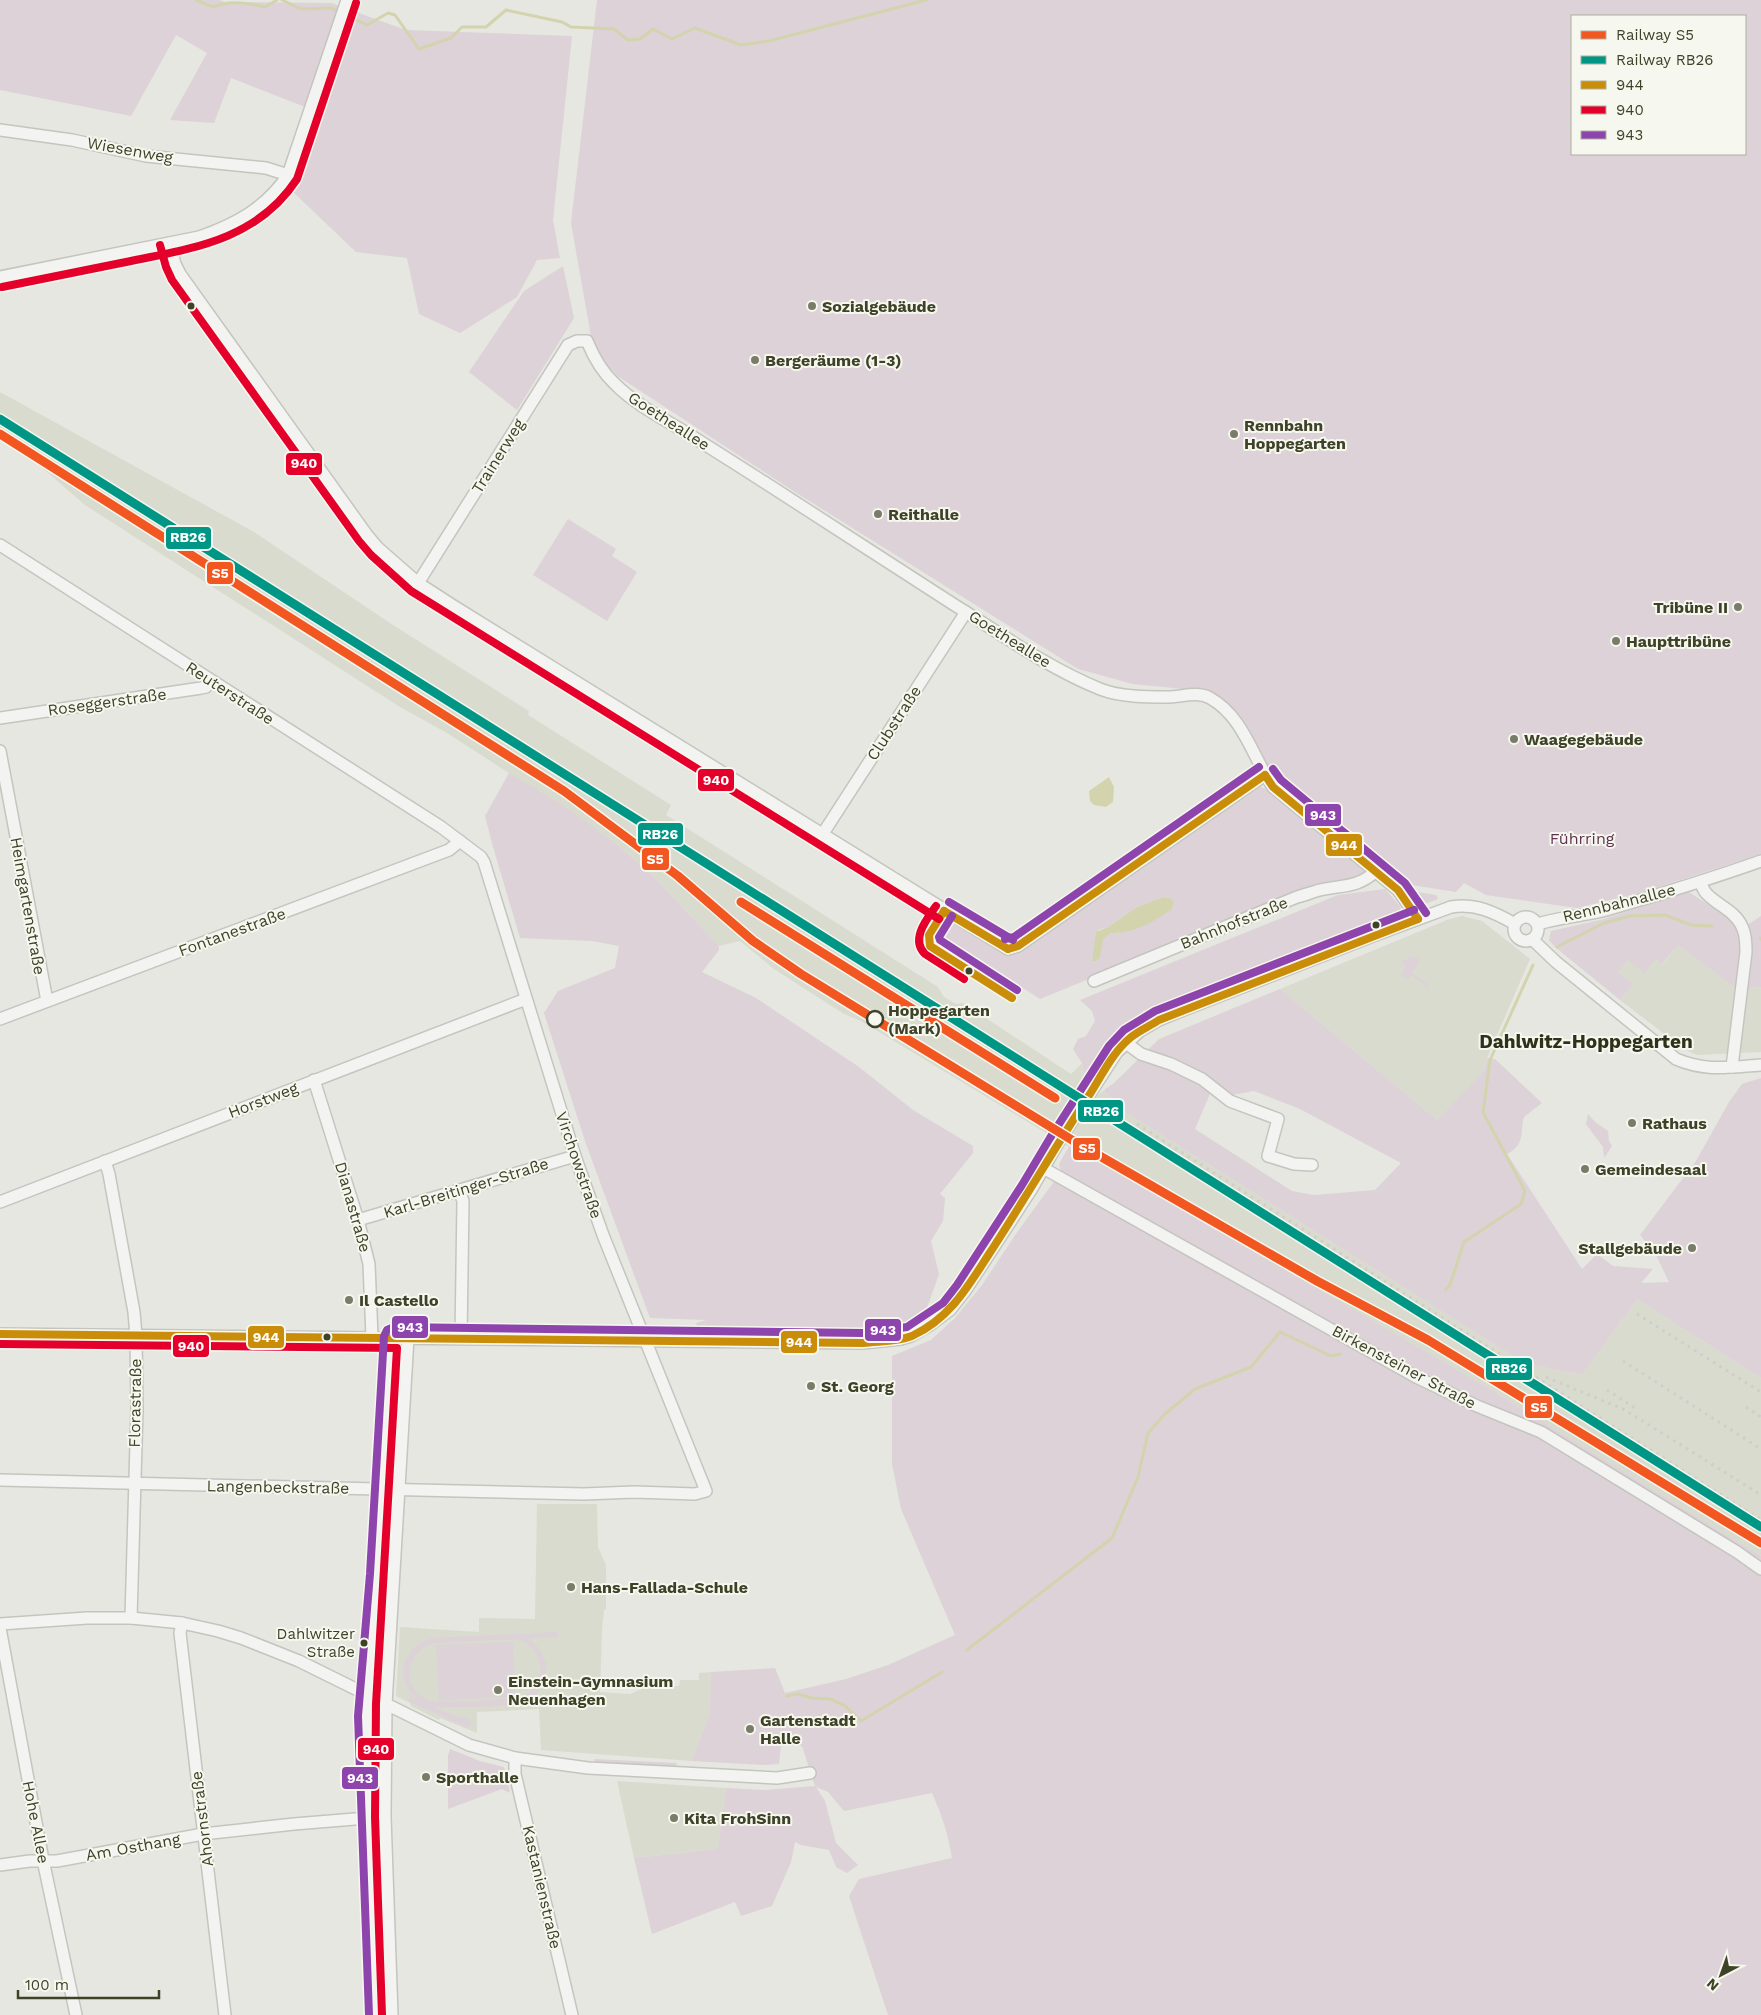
<svg xmlns="http://www.w3.org/2000/svg" width="1761" height="2015" viewBox="0 0 1761 2015" font-family="'Work Sans',sans-serif">
	<style>
		.built { fill: #d9dbcf; fill-rule: evenodd }
		.green { fill: #dcd2d7; fill-rule: evenodd }
		.water { fill: #d3d4ae }
		.lines { fill: none; stroke-linecap: round; stroke-linejoin: round }
		.stream { stroke: #d3d4ae; stroke-width: 3 }
		.minor-casing { stroke: #c4c5bf; stroke-width: 14 }
		.minor { stroke: #f3f3f1; stroke-width: 11 }
		.rail { stroke: #cececa; stroke-width: 3; stroke-dasharray: 2.5 5; stroke-linecap: butt }
		.bus-1-casing { stroke: #f6f7ef; stroke-width: 11 }
		.bus-2-casing { stroke: #f6f7ef; stroke-width: 11 }
		.bus-3-casing { stroke: #f6f7ef; stroke-width: 11 }
		.bus-1 { stroke: #c98d0a; stroke-width: 8 }
		.bus-2 { stroke: #e4002b; stroke-width: 8 }
		.bus-3 { stroke: #8e44ad; stroke-width: 8 }
		.rail-1-casing { stroke: #f6f7ef; stroke-width: 12 }
		.rail-2-casing { stroke: #f6f7ef; stroke-width: 12 }
		.rail-1 { stroke: #f25721; stroke-width: 9 }
		.rail-2 { stroke: #009686; stroke-width: 9 }
		.bus-dot { fill: #3e4227; stroke: #f6f7ef; stroke-width: 2 }
		.poi-dot { fill: #797c68; stroke: #f6f7ef; stroke-width: 2 }
		.stop-dot { fill: #f6f7ef; stroke: #3e4227; stroke-width: 2.5 }
		.labels { text-anchor: middle; dominant-baseline: central; stroke-width: 4; stroke-linejoin: round; paint-order: stroke }
		.bus-label { font-size: 15px; fill: #3e4227; stroke: #f6f7ef; text-anchor: end }
		.street-label { font-size: 16px; fill: #3e4227; stroke: #f6f7ef }
		.poi-label { font-size: 16px; font-weight: bold; fill: #3e4227; stroke: #f6f7ef; text-anchor: start }
		.park-label { font-size: 16px; fill: #5e3351; stroke: #f6f7ef }
		.stop-label { font-size: 16px; font-weight: bold; fill: #3e4227; stroke: #f6f7ef; text-anchor: start }
		.quarter-label { font-size: 19px; font-weight: bold; fill: #2e3219; stroke: #f6f7ef }
		.line-badge { stroke: #f6f7ef; stroke-width: 2 }
		.badge-label { font-size: 14px; text-anchor: middle; font-weight: bold; fill: #fff }
	</style>
	<rect width="100%" height="100%" fill="#e6e7e1"/>
	<!-- built -->
	<g class="built">
		<path d="M0,392L254,532L393,625L529,711L528,715L671,805L666,815L938,987L944,997L956,1004L963,1003L1071,1074L1082,1063L1086,1080L1081,1088L1095,1097L1104,1090L1119,1108L1524,1363L1582,1375L1637,1299L1761,1378V1556L1473,1379L1051,1136L861,1021L844,1014L774,969L740,941L719,946L648,871L616,844L567,809L532,788L447,733L400,707L85,505L30,457L0,438ZM1065,1113L1080,1122L1072,1135L1057,1126Z"/>
		<polygon points="1462,916 1482,921 1530,959 1487,1058 1485,1070 1437,1120 1280,989 1447,920"/>
		<polygon points="1678,945 1737,989 1761,987 1761,1052 1697,1055 1684,1049 1620,1000 1633,984 1618,972 1628,960 1656,959 1663,964"/>
		<polygon points="537,1504 597,1504 598,1547 606,1565 606,1609 604,1610 602,1629 600,1692 630,1694 644,1688 679,1686 680,1680 699,1680 699,1673 711,1672 710,1713 692,1761 541,1750 539,1709 477,1712 477,1733 440,1718 439,1720 411,1706 410,1703 396,1696 400,1627 479,1632 479,1618 535,1619"/>
		<polygon points="617,1781 726,1788 718,1849 634,1858"/>
	</g>
	<!-- green -->
	<g class="green">
		<polygon points="0,0 219,0 225,2 331,3 406,30 572,36 553,220 560,258 537,260 517,297 460,333 419,314 407,258 356,252 289,188 299,167 318,112 231,78 214,123 170,120 207,53 176,35 131,116 0,90"/>
		<path d="M597,0H1761V854L1643,892L1577,908L1486,895L1464,883L1456,892L1405,884L1383,870L1359,851L1346,837L1274,777L1243,727L1213,692L1133,684L1078,669L795,492L619,377L602,360L592,342L571,223ZM1572,16H1745V154H1572Z"/>
		<polygon points="563,266 574,318 517,410 469,372 524,291"/>
		<polygon points="568,519 616,549 612,556 637,572 607,621 533,575"/>
		<polygon points="509,773 567,808 616,844 648,871 719,946 719,950 702,972 756,998 859,1067 913,1110 973,1146 973,1153 940,1194 945,1198 943,1221 931,1241 939,1274 922,1322 910,1330 886,1335 699,1332 696,1323 706,1320 650,1318 586,1144 544,1013 558,991 615,968 619,946 592,941 520,938 493,847 485,816"/>
		<path d="M1260,787L1270,790L1364,869L1365,873L1355,881L1351,878L1323,883L1040,999L944,937L952,921L1008,955L1014,954ZM1163,897L1169,898L1119,933H1111L1103,938L1092,961L1098,930L1108,927L1137,907Z"/>
		<polygon points="1385,889 1400,906 1401,913 1135,1022 1086,1080 1082,1063 1073,1049 1078,1039 1086,1036 1095,1021 1092,1011 1080,1000 1338,895"/>
		<polygon points="1404,890 1436,895 1438,899 1420,906"/>
		<polygon points="1689,892 1743,928 1761,916 1761,987 1737,989 1678,945 1662,964 1656,959 1644,973 1628,960 1618,972 1633,984 1620,1000 1555,947 1549,940 1551,931 1600,920"/>
		<polygon points="1413,956 1419,959 1420,962 1412,973 1430,986 1428,988 1411,975 1407,979 1400,974 1406,966 1401,962"/>
		<path d="M1280,989L1437,1120L1485,1070L1487,1058L1495,1059L1542,1103L1524,1117L1523,1120C1521,1136 1523,1146 1507,1154L1582,1269L1597,1254L1613,1266L1653,1269L1641,1283L1669,1282L1655,1253L1640,1235L1696,1161L1729,1102L1742,1084L1761,1078V1378L1637,1299L1582,1375L1524,1363L1119,1108L1104,1090L1114,1083L1159,1039ZM1215,1082L1232,1095L1254,1091L1300,1109L1401,1163L1375,1190L1314,1195L1292,1191L1195,1129Z"/>
		<polygon points="1588,1114 1595,1122 1608,1131 1609,1141 1612,1146 1604,1158 1603,1147 1586,1124"/>
		<path d="M1070,1145L1473,1379L1761,1556V2015H888L849,1896L859,1879L952,1858C948,1834 942,1815 932,1793L844,1811L828,1792L816,1787L825,1801L836,1843L858,1865L847,1873L836,1867L829,1850L801,1845L795,1842L791,1862L772,1906L741,1916L735,1902L652,1934L634,1858L718,1849L726,1788L765,1790L815,1786L802,1746L781,1745L779,1764L765,1765L692,1761L710,1713L711,1672L775,1668L785,1693L846,1679L888,1665L955,1635L901,1509L892,1464V1356L931,1340L955,1318L982,1285L1018,1231L1061,1172L1059,1164Z"/>
		<path d="M557,1632V1637L529,1638C540,1648 548,1659 546,1674C544,1686 537,1696 526,1701C511,1708 454,1707 434,1707L460,1718L461,1716L472,1721L469,1728L408,1701L410,1697L418,1699C392,1678 403,1643 435,1638ZM513,1639C527,1640 538,1651 540,1666C542,1677 536,1689 526,1695C517,1700 438,1704 428,1700C399,1687 406,1652 433,1643Z"/>
		<polygon points="513,1642 515,1697 439,1700 436,1645"/>
		<polygon points="450,1749 480,1761 504,1767 510,1793 502,1789 448,1809 448,1756"/>
		<polygon points="594,1759 677,1763 675,1768 596,1763"/>
	</g>
	<!-- water -->
	<g class="water">
		<polygon points="1109,777 1114,787 1113,802 1106,807 1094,805 1090,801 1089,791"/>
		<path d="M1163,897L1169,898L1174,902L1171,910C1153,922 1133,934 1111,933L1103,939L1100,957L1096,961H1092L1096,932L1108,927L1137,907Z"/>
	</g>
	<g class="lines">
		<!-- stream -->
		<g class="stream">
			<path d="M196,0L213,7C230,0 247,3 265,7L277,0"/>
			<polyline points="282,0 301,9 331,8 367,25 388,13 395,15 419,49 451,38 462,27 486,27 506,10 562,22 571,27 614,29 628,40 640,39 653,29 672,39 695,28 741,45 769,41 926,0"/>
			<polyline points="1760,938 1761,939"/>
			<polyline points="1557,947 1604,923 1630,916 1665,915 1691,925 1712,926"/>
			<polyline points="1446,1290 1450,1285 1464,1242 1521,1204 1525,1191 1483,1112 1490,1060 1533,965"/>
			<polyline points="967,1650 1112,1538 1138,1477 1148,1433 1165,1414 1195,1389 1251,1367 1280,1332 1331,1356 1341,1354"/>
			<polyline points="787,1696 798,1694 812,1698 830,1699 844,1705 861,1721 942,1672"/>
		</g>
		<defs>
			<g id="minor">
				<polyline points="0,130 72,140 146,156 266,168 288,175"/>
				<polyline points="170,243 175,264 180,274 367,535 378,548 418,583 452,605 1008,949 1018,946 1265,775"/>
				<path d="M0,277L199,237C236,224 266,208 288,175L347,0"/>
				<polyline points="0,545 441,827 481,857 484,862 575,1156 603,1235 706,1491 695,1494 634,1492 584,1494 0,1480"/>
				<path d="M418,583L568,345L577,341H587C594,358 602,372 615,384C635,404 660,417 685,432C711,448 737,465 764,482C827,523 890,563 953,604C1001,634 1048,668 1100,689C1120,697 1147,697 1168,697C1181,697 1197,691 1210,698C1243,716 1253,758 1273,787L1398,890L1418,919"/>
				<polyline points="0,718 201,688 206,687 210,680"/>
				<polyline points="0,751 47,1001"/>
				<polyline points="822,835 966,612"/>
				<path d="M1700,882C1702,885 1703,890 1706,893C1716,905 1736,910 1743,929C1746,936 1746,944 1746,952L1732,1067"/>
				<circle cx="1526" cy="929" r="12"/>
				<path d="M1538,924C1560,917 1583,916 1606,910C1658,895 1710,879 1761,861"/>
				<path d="M1533,940L1556,962L1676,1059C1706,1072 1730,1067 1761,1065"/>
				<path d="M1094,981L1297,897C1305,895 1312,892 1320,890C1342,885 1357,888 1375,872"/>
				<polyline points="0,1019 449,850 460,841"/>
				<polyline points="1126,1043 1141,1054 1171,1064 1202,1079 1230,1101 1278,1119 1268,1156 1294,1164 1312,1165"/>
				<polyline points="314,1080 358,1220 369,1264 372,1337"/>
				<polyline points="105,1161 109,1174 134,1312 136,1336 137,1409 131,1618"/>
				<polyline points="1043,1168 1416,1377 1477,1406 1541,1432 1737,1552 1761,1569"/>
				<polyline points="459,1190 463,1201 461,1338"/>
				<polyline points="0,1202 526,999"/>
				<polyline points="358,1220 575,1156"/>
				<path d="M0,1334L863,1343L901,1339L911,1336L930,1325L950,1310L965,1291L1031,1190L1058,1143L1117,1052L1140,1031L1159,1020L1186,1009L1378,934L1451,907C1475,903 1494,912 1515,924"/>
				<polyline points="182,1623 180,1633 225,2015"/>
				<polyline points="0,1624 87,1618 131,1618 182,1623 218,1631 241,1638 299,1661 469,1745 515,1758 588,1768 777,1778 810,1773"/>
				<polyline points="0,1628 43,1860 76,2015"/>
				<polyline points="515,1758 515,1774 572,2015"/>
				<polyline points="0,1865 30,1861 57,1861 203,1834 294,1824 379,1817"/>
				<polyline points="379,2015 368,1716 380,1575 394,1337"/>
				<polyline points="392,2015 385,1817 386,1704 408,1338"/>
			</g>
		</defs>
		<!-- minor casing -->
		<use href="#minor" class="minor-casing"/>
		<!-- minor -->
		<use href="#minor" class="minor"/>
		<!-- rail -->
		<g class="rail">
			<polyline points="1137,1124 1761,1520"/>
			<polyline points="1637,1314 1761,1392"/>
			<polyline points="1623,1361 1761,1449"/>
			<polyline points="1546,1377 1625,1410 1761,1495"/>
			<polyline points="1607,1390 1638,1410"/>
			<polyline points="1746,1407 1761,1417"/>
		</g>
		<defs>
			<g id="bus-1">
				<polyline points="1265,775 1273,787 1398,890 1418,919"/>
				<polyline points="944,911 929,935 930,946 1012,998"/>
				<polyline points="944,911 1008,949"/>
				<polyline points="1008,949 1018,946 1265,775"/>
				<path d="M0,1334L863,1343C878,1341 897,1342 912,1336C950,1318 967,1288 989,1254C1023,1202 1054,1149 1088,1097C1101,1077 1112,1053 1130,1038C1138,1031 1150,1026 1159,1020L1418,919"/>
			</g>
			<g id="bus-2">
				<polyline points="160,245 166,267 172,280 359,541 371,555 411,591 939,919"/>
				<path d="M2,287C42,279 81,271 121,263C188,249 256,242 297,179L356,3"/>
				<path d="M936,906C927,919 910,939 925,954L964,979"/>
				<polyline points="0,1344 397,1348 376,1704 375,1817 382,2015"/>
			</g>
			<g id="bus-3">
				<polyline points="1273,769 1281,780 1405,883 1426,913"/>
				<polyline points="949,902 1013,940"/>
				<polyline points="952,916 939,937 940,940 1017,990"/>
				<polyline points="1005,939 1014,937 1259,767"/>
				<polyline points="369,2015 358,1716 370,1574 384,1336 387,1330 394,1327 863,1333 907,1327 943,1303 957,1285 1022,1185 1050,1138 1109,1046 1124,1030 1155,1011 1414,910"/>
			</g>
		</defs>
		<!-- bus-1 casing -->
		<use href="#bus-1" class="bus-1-casing"/>
		<!-- bus-2 casing -->
		<use href="#bus-2" class="bus-2-casing"/>
		<!-- bus-3 casing -->
		<use href="#bus-3" class="bus-3-casing"/>
		<!-- bus-1 -->
		<use href="#bus-1" class="bus-1"/>
		<!-- bus-2 -->
		<use href="#bus-2" class="bus-2"/>
		<!-- bus-3 -->
		<use href="#bus-3" class="bus-3"/>
		<defs>
			<g id="rail-1">
				<polyline points="0,434 564,791 678,876 753,941 801,974 1072,1140 1317,1281 1428,1340 1761,1543"/>
				<polyline points="741,902 1055,1098"/>
			</g>
			<polyline id="rail-2" points="0,419 1761,1527"/>
		</defs>
		<!-- rail-1 casing -->
		<use href="#rail-1" class="rail-1-casing"/>
		<!-- rail-2 casing -->
		<use href="#rail-2" class="rail-2-casing"/>
		<!-- rail-1 -->
		<use href="#rail-1" class="rail-1"/>
		<!-- rail-2 -->
		<use href="#rail-2" class="rail-2"/>
	</g>
	<!-- markers -->
	<g class="bus-dot">
		<circle cx="191" cy="306" r="4.5"/>
		<circle cx="1376" cy="925" r="4.5"/>
		<circle cx="969" cy="971" r="4.5"/>
		<circle cx="327" cy="1337" r="4.5"/>
		<circle cx="364" cy="1643" r="4.5"/>
	</g>
	<g class="poi-dot">
		<circle cx="812" cy="306" r="5"/>
		<circle cx="755" cy="360" r="5"/>
		<circle cx="1234" cy="434" r="5"/>
		<circle cx="878" cy="514" r="5"/>
		<circle cx="1738" cy="607" r="5"/>
		<circle cx="1616" cy="641" r="5"/>
		<circle cx="1514" cy="739" r="5"/>
		<circle cx="1632" cy="1123" r="5"/>
		<circle cx="1585" cy="1169" r="5"/>
		<circle cx="1692" cy="1248" r="5"/>
		<circle cx="349" cy="1300" r="5"/>
		<circle cx="811" cy="1386" r="5"/>
		<circle cx="571" cy="1587" r="5"/>
		<circle cx="498" cy="1690" r="5"/>
		<circle cx="750" cy="1729" r="5"/>
		<circle cx="426" cy="1777" r="5"/>
		<circle cx="674" cy="1818" r="5"/>
	</g>
	<circle class="stop-dot" cx="875" cy="1019" r="8"/>
	<g class="labels">
		<!-- bus labels -->
		<g class="bus-label">
			<text x="355" y="1634">Dahlwitzer<tspan x="355" dy="18">Straße</tspan></text>
		</g>
		<!-- street labels -->
		<g class="street-label">
			<text transform="translate(130 150) rotate(10)">Wiesenweg</text>
			<text transform="translate(669 421) rotate(33)">Goetheallee</text>
			<text transform="translate(498 456) rotate(-58)">Trainerweg</text>
			<text transform="translate(1010 639) rotate(32)">Goetheallee</text>
			<text transform="translate(230 693) rotate(33)">Reuterstraße</text>
			<text transform="translate(107 702) rotate(-8)">Roseggerstraße</text>
			<text transform="translate(894 723) rotate(-57)">Clubstraße</text>
			<text transform="translate(1619 903) rotate(-14)">Rennbahnallee</text>
			<text transform="translate(28 906) rotate(80)">Heimgartenstraße</text>
			<text transform="translate(1234 923) rotate(-22)">Bahnhofstraße</text>
			<text transform="translate(232 932) rotate(-20)">Fontanestraße</text>
			<text transform="translate(263 1100) rotate(-21)">Horstweg</text>
			<text transform="translate(579 1165) rotate(71)">Virchowstraße</text>
			<text transform="translate(466 1188) rotate(-17)">Karl-Breitinger-Straße</text>
			<text transform="translate(353 1207) rotate(74)">Dianastraße</text>
			<text transform="translate(1404 1367) rotate(28)">Birkensteiner Straße</text>
			<text transform="translate(135 1403) rotate(-89)">Florastraße</text>
			<text transform="translate(278 1487) rotate(1)">Langenbeckstraße</text>
			<text transform="translate(202 1819) rotate(-97)">Ahornstraße</text>
			<text transform="translate(36 1822) rotate(79)">Hohe Allee</text>
			<text transform="translate(133 1847) rotate(-10)">Am Osthang</text>
			<text transform="translate(542 1887) rotate(77)">Kastanienstraße</text>
		</g>
		<!-- poi labels -->
		<g class="poi-label">
			<text x="822" y="306">Sozialgebäude</text>
			<text x="765" y="360">Bergeräume (1-3)</text>
			<text x="1244" y="425">Rennbahn<tspan x="1244" dy="18">Hoppegarten</tspan></text>
			<text x="888" y="514">Reithalle</text>
			<text x="1728" y="607" text-anchor="end">Tribüne II</text>
			<text x="1626" y="641">Haupttribüne</text>
			<text x="1524" y="739">Waagegebäude</text>
			<text x="1642" y="1123">Rathaus</text>
			<text x="1595" y="1169">Gemeindesaal</text>
			<text x="1682" y="1248" text-anchor="end">Stallgebäude</text>
			<text x="359" y="1300">Il Castello</text>
			<text x="821" y="1386">St. Georg</text>
			<text x="581" y="1587">Hans-Fallada-Schule</text>
			<text x="508" y="1681">Einstein-Gymnasium<tspan x="508" dy="18">Neuenhagen</tspan></text>
			<text x="760" y="1720">Gartenstadt<tspan x="760" dy="18">Halle</tspan></text>
			<text x="436" y="1777">Sporthalle</text>
			<text x="684" y="1818">Kita FrohSinn</text>
		</g>
		<!-- park labels -->
		<g class="park-label">
			<text x="1582" y="838">Führring</text>
		</g>
		<!-- stop labels -->
		<g class="stop-label">
			<text x="888" y="1010">Hoppegarten<tspan x="888" dy="18">(Mark)</tspan></text>
		</g>
		<!-- quarter labels -->
		<g class="quarter-label">
			<text x="1586" y="1041">Dahlwitz-Hoppegarten</text>
		</g>
	</g>
	<g class="line-badge">
		<rect x="285" y="452" width="38" height="24" rx="5" fill="#e4002b"/>
		<rect x="165" y="526" width="47" height="24" rx="5" fill="#009686"/>
		<rect x="206" y="561" width="28" height="24" rx="5" fill="#f25721"/>
		<rect x="697" y="768" width="38" height="24" rx="5" fill="#e4002b"/>
		<rect x="1304" y="803" width="38" height="24" rx="5" fill="#8e44ad"/>
		<rect x="637" y="822" width="47" height="24" rx="5" fill="#009686"/>
		<rect x="1325" y="833" width="38" height="24" rx="5" fill="#c98d0a"/>
		<rect x="641" y="847" width="29" height="24" rx="5" fill="#f25721"/>
		<rect x="1077" y="1099" width="47" height="24" rx="5" fill="#009686"/>
		<rect x="1072" y="1137" width="29" height="24" rx="5" fill="#f25721"/>
		<rect x="391" y="1315" width="38" height="24" rx="5" fill="#8e44ad"/>
		<rect x="864" y="1318" width="38" height="24" rx="5" fill="#8e44ad"/>
		<rect x="247" y="1325" width="38" height="24" rx="5" fill="#c98d0a"/>
		<rect x="780" y="1330" width="38" height="24" rx="5" fill="#c98d0a"/>
		<rect x="172" y="1334" width="38" height="24" rx="5" fill="#e4002b"/>
		<rect x="1485" y="1357" width="48" height="24" rx="5" fill="#009686"/>
		<rect x="1524" y="1395" width="29" height="24" rx="5" fill="#f25721"/>
		<rect x="357" y="1737" width="38" height="24" rx="5" fill="#e4002b"/>
		<rect x="341" y="1766" width="38" height="24" rx="5" fill="#8e44ad"/>
	</g>
	<g class="badge-label">
		<text x="304" y="468">940</text>
		<text x="188" y="542">RB26</text>
		<text x="220" y="578">S5</text>
		<text x="716" y="785">940</text>
		<text x="1323" y="820">943</text>
		<text x="660" y="839">RB26</text>
		<text x="1344" y="850">944</text>
		<text x="655" y="864">S5</text>
		<text x="1101" y="1116">RB26</text>
		<text x="1087" y="1153">S5</text>
		<text x="410" y="1332">943</text>
		<text x="883" y="1335">943</text>
		<text x="266" y="1342">944</text>
		<text x="799" y="1347">944</text>
		<text x="191" y="1351">940</text>
		<text x="1509" y="1373">RB26</text>
		<text x="1539" y="1412">S5</text>
		<text x="376" y="1754">940</text>
		<text x="360" y="1783">943</text>
	</g>
	<!-- legend -->
	<rect x="1571" y="15" width="175" height="140" fill="#f6f7ef" stroke="#acaf9f"/>
	<rect x="1581" y="31" width="25" height="8" fill="#f25721" stroke="#acaf9f"/>
	<text x="1616" y="40" font-size="15" fill="#3e4227">Railway S5</text>
	<rect x="1581" y="56" width="25" height="8" fill="#009686" stroke="#acaf9f"/>
	<text x="1616" y="65" font-size="15" fill="#3e4227">Railway RB26</text>
	<rect x="1581" y="81" width="25" height="8" fill="#c98d0a" stroke="#acaf9f"/>
	<text x="1616" y="90" font-size="15" fill="#3e4227">944</text>
	<rect x="1581" y="106" width="25" height="8" fill="#e4002b" stroke="#acaf9f"/>
	<text x="1616" y="115" font-size="15" fill="#3e4227">940</text>
	<rect x="1581" y="131" width="25" height="8" fill="#8e44ad" stroke="#acaf9f"/>
	<text x="1616" y="140" font-size="15" fill="#3e4227">943</text>
	<!-- north arrow -->
	<g transform="translate(1721 1975) rotate(221)" stroke="#f6f7ef" stroke-width="4" paint-order="stroke">
	<path d="M0-4L9 19L0 12L-9 19Z" fill="#3e4227"/>
	<text y="-8" font-size="14" font-weight="bold" text-anchor="middle" fill="#3e4227">N</text>
	</g>
	<!-- scale -->
	<path d="M18 1990v8h141v-8" fill="none" stroke="#3e4227" stroke-width="2.5"/>
	<text x="25" y="1990" font-size="15" fill="#3e4227" stroke="#f6f7ef" stroke-width="4" paint-order="stroke">100 m</text>
</svg>
